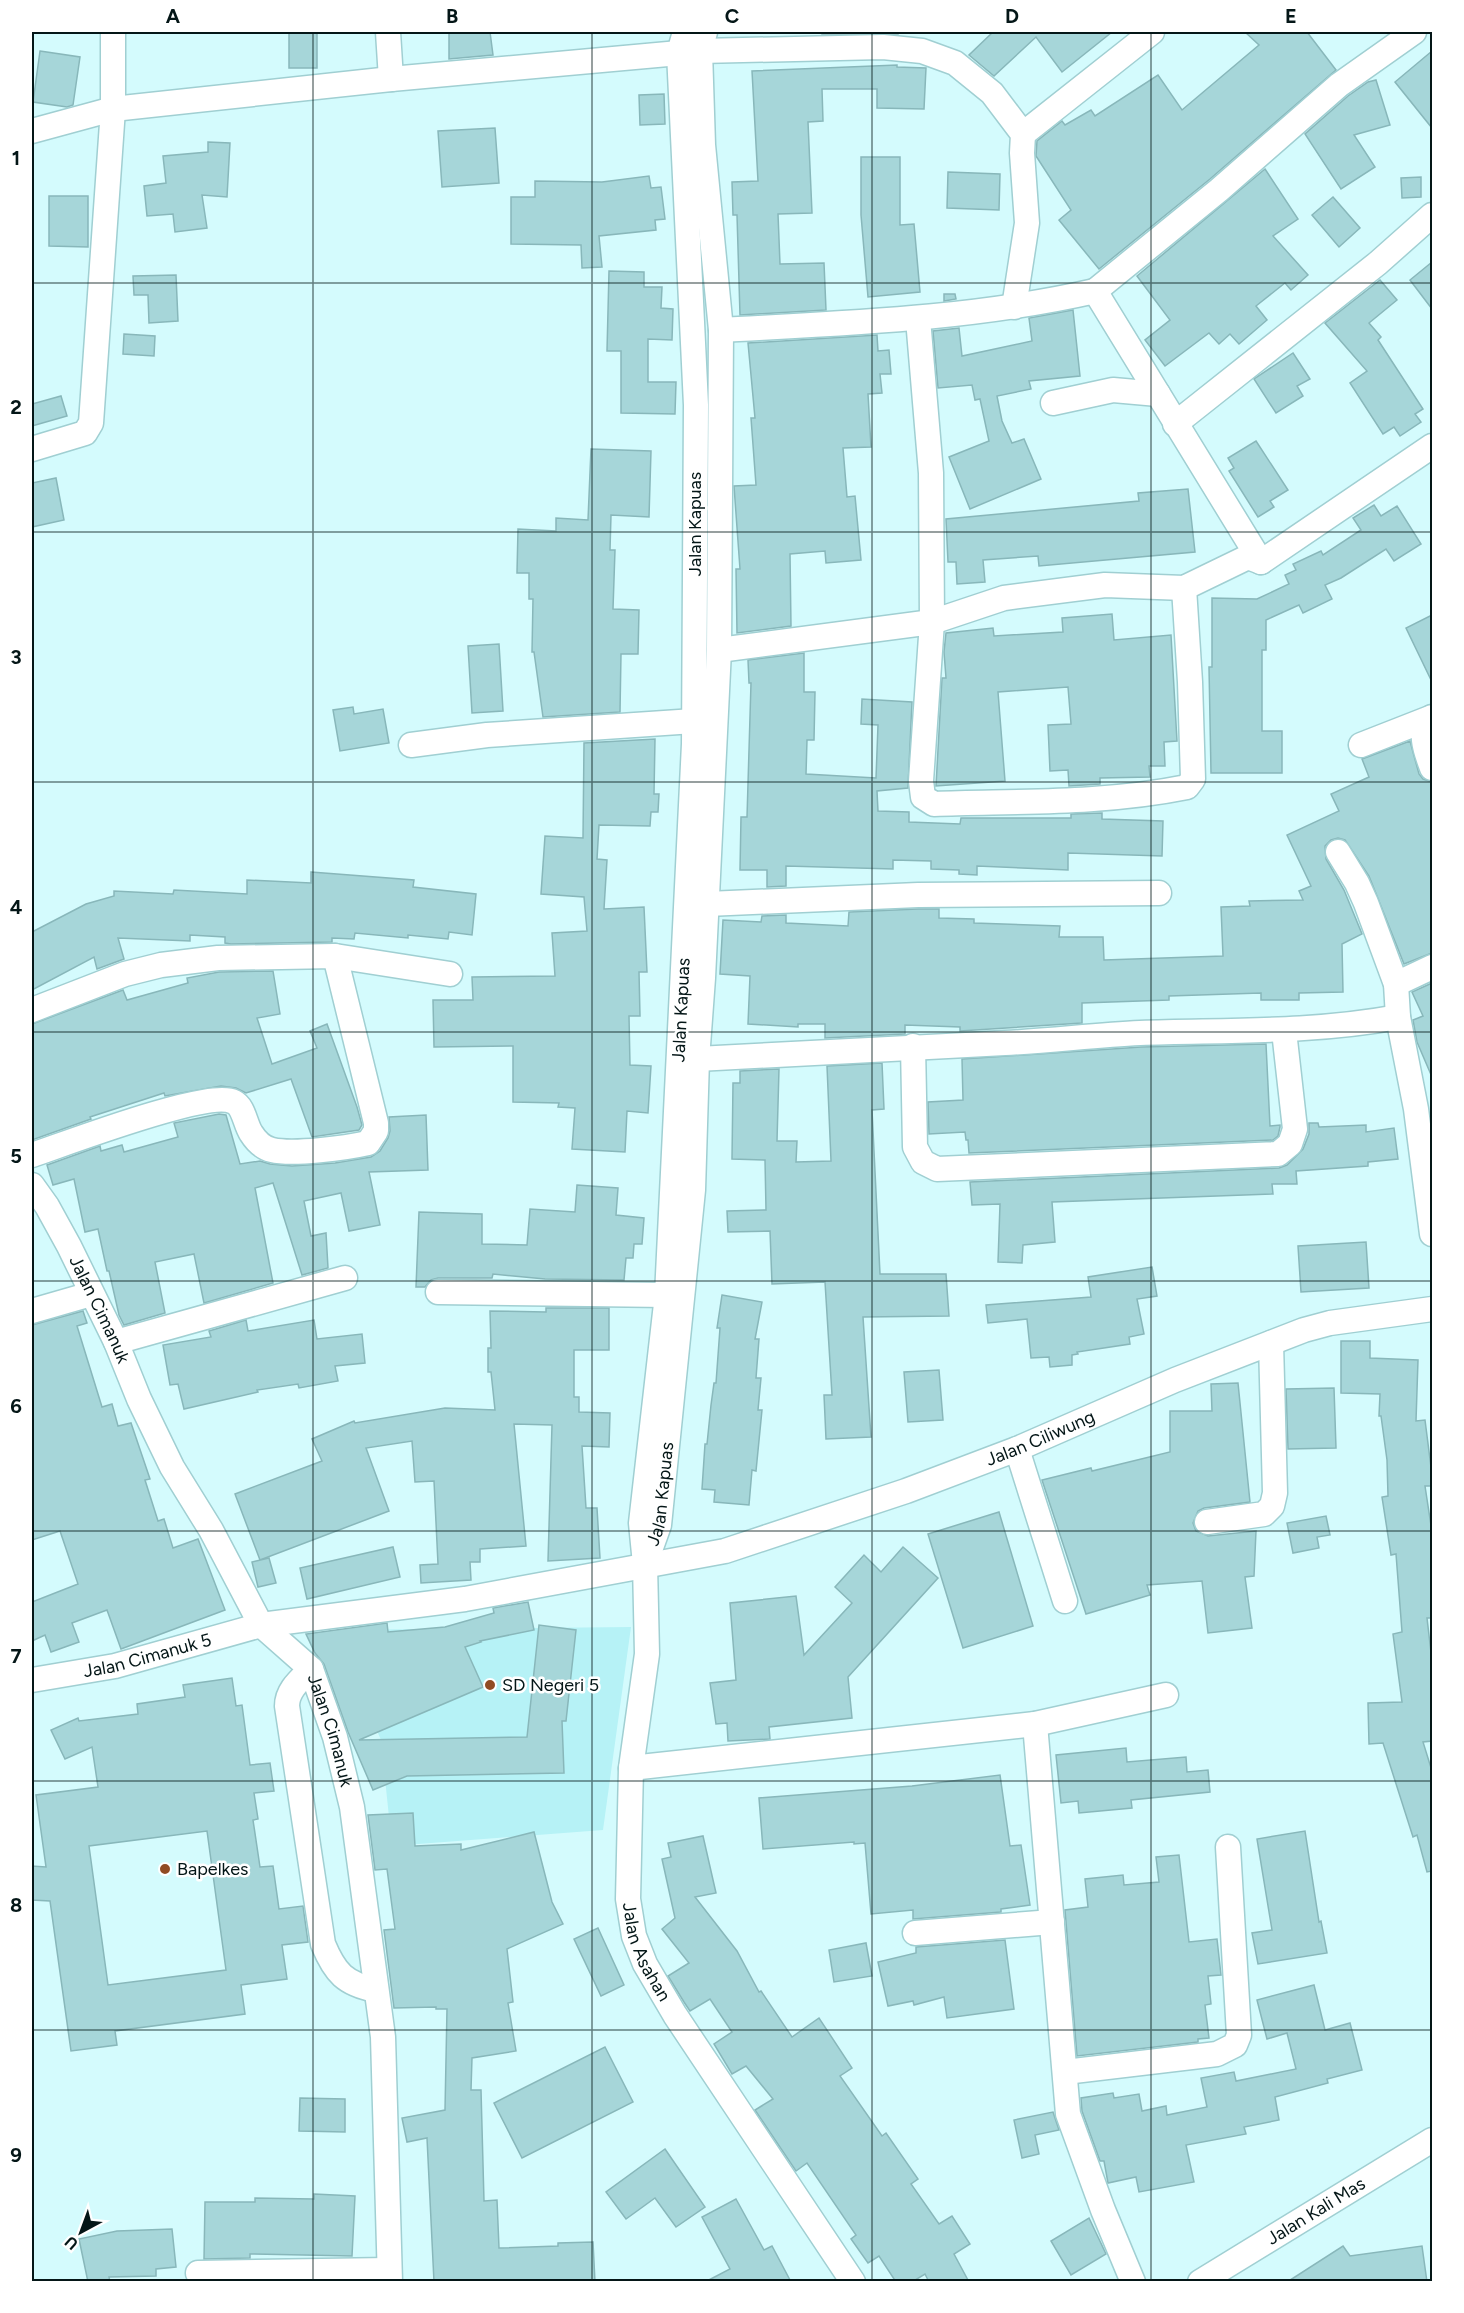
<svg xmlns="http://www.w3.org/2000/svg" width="1464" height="2313" viewBox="0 0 1464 2313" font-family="Figtree,sans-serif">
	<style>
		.built { fill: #b6f2f6 }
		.building { fill: #a6d6d9; stroke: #88b7ba; stroke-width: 1.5; fill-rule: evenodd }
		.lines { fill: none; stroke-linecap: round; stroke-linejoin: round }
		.minor-casing { stroke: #a0cfd2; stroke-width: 27 }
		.minor { stroke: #fff; stroke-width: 24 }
		.grid { fill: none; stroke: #041617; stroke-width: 1.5; stroke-opacity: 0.55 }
		.poi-dot { fill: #914b23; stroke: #fff; stroke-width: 2 }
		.labels { text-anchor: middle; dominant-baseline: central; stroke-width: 5; stroke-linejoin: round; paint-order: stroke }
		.street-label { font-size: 18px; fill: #041617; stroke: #fff }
		.poi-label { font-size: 18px; fill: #041617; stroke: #fff; text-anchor: start }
		.neatline { fill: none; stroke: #041617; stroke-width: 2 }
		.grid-label { font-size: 20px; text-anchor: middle; font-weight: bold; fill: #041617 }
	</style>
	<rect width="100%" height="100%" fill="#d4fbfd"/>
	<!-- built -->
	<polygon class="built" points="631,1627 603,1830 392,1846 381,1740 333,1630"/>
	<!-- building -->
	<g class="building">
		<rect x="289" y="32" width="28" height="36"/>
		<polygon points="449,32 490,32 493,55 449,59"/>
		<rect x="822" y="32" width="76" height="2"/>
		<polygon points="993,32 1112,32 1062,72 1036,37 994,76 969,55"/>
		<polygon points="1245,32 1307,32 1336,70 1210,179 1099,269 1059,220 1071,210 1036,156 1037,141 1062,121 1065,125 1091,110 1095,116 1158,75 1182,110 1259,45"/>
		<polygon points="40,51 80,57 73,105 67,107 33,102"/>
		<polygon points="1432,51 1432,128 1395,82"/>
		<polygon points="897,65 897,67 926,68 924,109 877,108 877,89 822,89 823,121 808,122 812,213 778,214 780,264 824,263 826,310 740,315 737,215 733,215 732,182 758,181 752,71"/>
		<polygon points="1376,80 1390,125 1354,135 1375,167 1341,189 1305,134 1348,96 1368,82"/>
		<polygon points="664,94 665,124 640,125 639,95"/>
		<polygon points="495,128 499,183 442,187 438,131"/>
		<polygon points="208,142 230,143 227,197 202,195 207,228 175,232 173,214 147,216 144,186 166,183 163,156 208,152"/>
		<polygon points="861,157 900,157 900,225 914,224 920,292 868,297 861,215"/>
		<polygon points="1265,169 1298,219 1273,236 1308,275 1291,290 1285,283 1256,306 1267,320 1239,344 1230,334 1219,344 1209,333 1165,366 1145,340 1170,320 1137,276"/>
		<polygon points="948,172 1000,174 999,210 947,208"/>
		<polygon points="649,176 651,188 661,187 665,219 655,220 656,230 599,236 602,267 582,268 581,245 511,244 511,197 535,197 535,181 602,182"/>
		<polygon points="1421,177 1421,197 1402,198 1401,178"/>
		<polygon points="49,196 88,196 88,247 49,246"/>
		<polygon points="1333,197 1360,228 1339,247 1312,215"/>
		<polygon points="1432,262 1432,309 1410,280"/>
		<polygon points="609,271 644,272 644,287 662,287 661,308 673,309 672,340 648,339 648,382 676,382 675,414 621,413 621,351 607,351"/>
		<polygon points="176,275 178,321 149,323 148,295 134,295 133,276"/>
		<polygon points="1380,280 1397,300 1369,323 1381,337 1378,340 1423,409 1415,414 1421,422 1400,436 1394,427 1383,434 1350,383 1367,371 1325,323"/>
		<polygon points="944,294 955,294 956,299 944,301"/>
		<polygon points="1073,310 1080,376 1029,381 1031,389 997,396 1002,421 1012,443 1024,439 1041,479 970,509 949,457 989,441 980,399 975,400 972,385 938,388 933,331 959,328 962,356 1032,341 1029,318"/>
		<polygon points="124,334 155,336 154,356 123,354"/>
		<polygon points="877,335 878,351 889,350 891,374 880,374 882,393 868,394 871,447 843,448 847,497 855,496 861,560 826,563 825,551 790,554 791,626 737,633 736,569 740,569 734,486 756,485 751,418 755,418 748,343"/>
		<polygon points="1293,353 1310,379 1297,386 1303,396 1276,413 1254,379"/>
		<polygon points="61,396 67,416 32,426 32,404"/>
		<polygon points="1256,441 1288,490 1270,501 1274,507 1258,517 1229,471 1234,468 1228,458"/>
		<polygon points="591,449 651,451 649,517 611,515 610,550 615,550 613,609 639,610 638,654 621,654 620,712 543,717 534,652 532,652 533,599 529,599 529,573 517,573 518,529 556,531 556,518 588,520"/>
		<polygon points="56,478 64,520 32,527 32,483"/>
		<polygon points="1188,489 1195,552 1039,566 1038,556 983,560 985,582 957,584 956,562 948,562 946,519 1139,501 1138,493"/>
		<polygon points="1374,505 1381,516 1397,506 1421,544 1394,561 1386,549 1341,578 1325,585 1332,599 1303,613 1299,605 1266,620 1266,650 1262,650 1262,731 1282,731 1282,773 1211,773 1209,667 1212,667 1212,598 1257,599 1289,584 1285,575 1296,570 1293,564 1321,551 1323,555 1361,530 1353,518"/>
		<polygon points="1112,614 1114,640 1171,635 1177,741 1164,742 1165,766 1149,766 1150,777 1100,778 1100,784 1069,786 1068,770 1050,771 1048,725 1071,724 1068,687 998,692 1005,781 936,786 942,678 946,678 944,652 946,633 993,628 994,636 1063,632 1062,618"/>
		<polygon points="1432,615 1432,682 1406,628"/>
		<polygon points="499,644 503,711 472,713 468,646"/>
		<polygon points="804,653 804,692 815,692 814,740 807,740 806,774 876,778 878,725 861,724 862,699 912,702 908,788 877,791 878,811 909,812 909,822 960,824 961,818 1071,818 1071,814 1102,813 1102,819 1163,821 1162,856 1068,853 1068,870 977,866 977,875 959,874 959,870 931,869 931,861 893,860 893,869 786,866 786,886 767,887 767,870 740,870 741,817 747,817 751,683 749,683 748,660"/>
		<polygon points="353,707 354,714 383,709 389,743 340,751 333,710"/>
		<polygon points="655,739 654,794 659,794 658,812 651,812 650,826 599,825 597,859 607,860 604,909 644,907 647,972 639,972 640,1016 629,1016 630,1065 651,1066 648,1113 627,1111 625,1152 572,1149 575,1108 558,1107 559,1103 513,1102 513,1046 434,1047 433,1000 473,1000 472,977 555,976 552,933 587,931 584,897 541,894 545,836 583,838 584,743"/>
		<polygon points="1410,741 1419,774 1423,779 1432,782 1432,953 1404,964 1369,876 1345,840 1338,838 1331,840 1325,846 1326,859 1344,890 1362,934 1342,944 1343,992 1299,993 1299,1000 1261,1000 1261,993 1169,996 1169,1000 1082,1003 1082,1023 960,1031 960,1027 905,1025 905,1034 825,1038 825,1024 798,1024 798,1027 748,1024 750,976 720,974 723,920 761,922 762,916 786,915 786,923 848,926 849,912 918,909 939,909 939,918 974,919 974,923 1060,926 1059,937 1103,937 1104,960 1223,956 1221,907 1250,906 1249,901 1303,900 1299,891 1311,886 1287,835 1339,811 1331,794 1369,777 1362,759"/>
		<polygon points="311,872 414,880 413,887 476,894 472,935 449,932 448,939 408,935 408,938 355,933 354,939 332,938 332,942 231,944 225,943 225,937 190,935 190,941 118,938 124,959 97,969 94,957 32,990 32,932 86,904 114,896 114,891 173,894 174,890 247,894 247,880 311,883"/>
		<polygon points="273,971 280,1014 257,1018 272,1064 317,1048 310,1031 327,1024 357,1107 362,1125 359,1130 312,1137 291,1079 246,1093 236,1088 221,1086 165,1096 164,1093 90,1117 91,1119 32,1140 32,1024 123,990 127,1000 188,983 187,978 219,972"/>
		<polygon points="1432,983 1432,1077 1417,1042 1413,1020 1423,1016 1412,992"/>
		<polygon points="1266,1044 1270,1126 1280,1125 1280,1127 1278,1136 1273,1140 969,1153 968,1140 966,1140 965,1132 929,1134 928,1102 963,1100 962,1059 1141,1047"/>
		<polygon points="882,1063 884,1109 872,1110 880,1274 946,1274 949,1316 863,1317 871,1437 826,1439 824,1395 832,1395 825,1282 772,1284 770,1231 728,1232 727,1211 766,1210 765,1160 732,1159 733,1083 740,1083 740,1071 779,1069 777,1141 797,1141 796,1162 831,1161 827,1066"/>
		<polygon points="219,1114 226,1115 240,1164 260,1161 270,1164 292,1166 335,1163 371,1157 380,1151 388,1138 390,1131 389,1117 426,1115 428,1170 369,1172 380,1225 349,1231 341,1193 304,1201 311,1236 326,1233 328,1268 302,1275 273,1183 255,1188 273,1283 204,1303 194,1254 155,1262 165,1313 124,1325 119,1315 109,1271 107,1271 98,1229 85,1232 74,1179 53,1185 47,1165 100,1146 101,1151 122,1145 124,1152 178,1137 174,1123"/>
		<polygon points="1309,1123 1318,1123 1319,1127 1366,1125 1366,1132 1394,1128 1398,1159 1368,1162 1368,1166 1296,1171 1297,1184 1272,1184 1273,1194 1052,1202 1055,1242 1023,1245 1022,1263 998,1262 1000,1204 972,1205 970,1182 1279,1168 1287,1165 1303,1149 1309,1134"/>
		<polygon points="577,1185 618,1188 616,1215 644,1218 642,1244 634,1244 633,1258 626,1258 624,1280 545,1279 493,1274 492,1278 438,1278 431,1280 425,1287 416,1287 419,1212 482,1214 482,1244 527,1245 530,1209 575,1212"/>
		<polygon points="1366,1242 1369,1288 1301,1292 1298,1246"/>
		<polygon points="1152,1267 1157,1296 1137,1299 1144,1334 1129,1337 1130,1344 1077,1352 1078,1354 1072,1355 1072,1365 1050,1367 1049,1357 1031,1358 1027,1319 988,1323 986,1305 1091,1297 1088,1277"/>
		<polygon points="722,1295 762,1302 755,1339 759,1339 756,1378 761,1378 758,1410 762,1410 756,1471 752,1470 749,1505 714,1502 715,1490 702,1489 705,1444 707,1444 711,1405 714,1383 716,1383 720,1328 717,1328"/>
		<polygon points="546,1308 609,1308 609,1350 574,1350 574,1397 579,1397 579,1412 610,1413 609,1447 582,1446 586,1508 597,1508 600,1558 548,1561 552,1425 514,1424 526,1546 480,1549 480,1562 470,1562 471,1580 421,1583 420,1565 438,1564 434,1481 415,1482 412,1441 366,1448 389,1511 260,1560 235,1494 322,1461 312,1439 354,1421 355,1423 445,1408 495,1410 491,1372 488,1372 488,1348 491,1348 490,1311 546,1312"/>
		<polygon points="83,1311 87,1323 77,1326 102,1407 112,1404 118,1426 131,1423 150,1479 145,1480 158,1521 164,1519 173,1548 198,1539 225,1610 121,1649 107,1610 72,1623 79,1642 51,1652 45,1635 32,1641 32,1602 78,1584 60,1531 32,1540 32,1325"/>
		<polygon points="246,1320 248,1331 314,1320 317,1339 362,1334 365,1363 335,1366 338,1381 299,1388 298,1384 257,1390 258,1392 184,1409 178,1384 170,1385 163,1345 211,1337 209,1331"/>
		<polygon points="1341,1341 1370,1341 1370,1358 1418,1360 1416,1421 1425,1420 1432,1475 1432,1486 1425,1486 1432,1532 1432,1618 1427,1618 1432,1661 1432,1741 1423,1742 1432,1771 1432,1871 1427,1872 1417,1835 1413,1837 1383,1743 1369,1744 1368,1703 1402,1702 1393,1634 1402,1632 1396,1554 1391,1555 1382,1497 1388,1496 1387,1460 1381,1416 1379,1416 1380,1394 1341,1393"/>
		<polygon points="939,1370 943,1420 908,1422 904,1372"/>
		<polygon points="1238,1383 1250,1502 1204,1508 1198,1511 1193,1523 1196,1531 1208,1536 1256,1531 1254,1576 1245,1577 1252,1628 1208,1633 1202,1581 1147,1585 1150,1595 1086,1614 1042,1480 1091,1468 1092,1471 1170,1452 1170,1411 1212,1411 1211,1384"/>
		<polygon points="1334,1388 1336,1448 1288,1449 1286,1389"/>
		<polygon points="999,1512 1033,1626 963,1648 928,1534"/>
		<polygon points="1326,1516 1330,1535 1317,1537 1319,1548 1293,1553 1287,1523"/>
		<polygon points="393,1547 400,1577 307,1599 300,1568"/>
		<polygon points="903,1547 938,1578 848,1677 852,1718 769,1727 770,1739 728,1741 727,1723 716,1724 710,1683 736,1680 730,1603 796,1596 804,1655 852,1603 835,1587 864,1555 881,1572"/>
		<polygon points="269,1558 276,1583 258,1587 252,1562"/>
		<polygon points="528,1602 534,1630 480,1641 481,1642 465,1647 483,1687 359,1740 527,1737 539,1625 576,1630 566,1721 562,1721 564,1773 407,1776 373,1790 348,1732 324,1664 315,1653 306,1634 387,1623 388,1632 445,1627 494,1613 493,1608"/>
		<path d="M232,1678L236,1706L242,1705L250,1765L270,1763L274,1791L254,1793L258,1819L253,1820L260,1867L273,1866L279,1909L303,1906L308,1942L282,1945L287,1979L241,1985L245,2014L115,2031L117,2045L71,2051L50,1901L32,1900V1866L46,1867L36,1795L98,1787L92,1747L65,1759L51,1730L78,1718L79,1721L138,1714L137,1704L185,1697L183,1685ZM207,1831L226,1970L108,1985L89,1846Z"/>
		<polygon points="1126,1748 1127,1762 1186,1757 1187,1772 1208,1770 1210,1792 1131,1800 1132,1808 1079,1813 1078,1801 1061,1803 1056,1755"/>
		<polygon points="1000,1775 1010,1846 1021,1845 1030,1905 1001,1909 1001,1912 913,1919 913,1910 871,1914 865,1843 854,1844 854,1842 763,1849 759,1798 912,1786"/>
		<polygon points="413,1813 415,1846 461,1844 461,1850 534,1832 552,1902 563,1924 507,1949 513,2002 508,2003 516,2051 472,2058 471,2090 481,2090 484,2201 497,2200 499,2248 558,2246 558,2243 593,2242 595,2282 434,2282 427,2138 407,2142 402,2118 445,2110 447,2009 436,2009 436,2007 394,2008 384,1930 395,1929 387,1869 375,1870 368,1815"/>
		<polygon points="1305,1831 1319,1922 1321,1921 1327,1953 1258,1964 1252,1933 1272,1930 1257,1839"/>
		<polygon points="703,1836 716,1893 695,1897 737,1951 759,1992 761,1991 792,2037 819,2018 852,2068 840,2076 882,2136 886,2133 918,2179 911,2184 939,2224 952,2216 970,2244 954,2254 969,2282 929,2282 925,2274 912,2282 896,2282 879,2256 868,2263 851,2239 856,2235 807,2163 796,2171 755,2110 773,2099 746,2066 732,2074 714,2044 732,2032 710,1999 690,2011 684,2002 668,1976 689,1963 662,1929 675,1918 662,1859 671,1857 668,1843"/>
		<polygon points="1179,1855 1189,1942 1217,1939 1221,1975 1208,1976 1211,2004 1205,2005 1209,2038 1198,2039 1198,2042 1077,2056 1065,1910 1088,1907 1085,1879 1123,1875 1124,1885 1159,1882 1156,1857"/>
		<polygon points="598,1928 624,1985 601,1996 574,1939"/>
		<polygon points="1005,1940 1014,2009 947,2018 944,1997 914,2005 913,2001 888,2006 878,1962 916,1953 916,1947"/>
		<polygon points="866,1943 872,1976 834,1982 829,1950"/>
		<polygon points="1314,1985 1325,2030 1350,2023 1362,2070 1327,2079 1328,2083 1275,2097 1279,2120 1244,2127 1246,2134 1186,2145 1194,2182 1139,2192 1136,2177 1108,2183 1104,2161 1100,2161 1082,2111 1081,2098 1113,2093 1114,2098 1139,2094 1142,2111 1166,2106 1167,2115 1207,2107 1201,2078 1234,2072 1236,2081 1296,2069 1287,2033 1267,2039 1257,2000"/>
		<polygon points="605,2047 633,2102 522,2158 494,2103"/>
		<polygon points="300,2098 345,2099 345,2132 299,2131"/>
		<polygon points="1053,2112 1059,2130 1035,2135 1039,2154 1022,2158 1014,2120"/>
		<polygon points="665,2149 705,2207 676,2227 655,2198 626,2219 606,2192"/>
		<polygon points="314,2194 355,2196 352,2256 250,2254 250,2258 204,2259 205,2202 255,2202 255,2198 314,2199"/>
		<polygon points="736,2199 764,2250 772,2246 791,2282 705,2282 730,2269 702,2217"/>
		<polygon points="1089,2218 1106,2254 1071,2275 1051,2241"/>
		<polygon points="172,2229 176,2267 156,2269 156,2276 109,2277 110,2282 88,2282 79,2239 117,2231"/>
		<polygon points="1343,2246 1350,2256 1422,2246 1427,2282 1287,2282"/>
	</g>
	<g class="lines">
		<defs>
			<g id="minor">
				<polyline points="388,32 391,79"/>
				<path id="s1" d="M685,32L679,53L696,405L694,744L667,1295L641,1523L645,1564L647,1654L631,1768L628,1899L634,1936L645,1964L675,2015L853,2282"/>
				<polyline points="700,51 883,47 922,51 955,63 992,93 1023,134 1022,153 1027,223 1014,307"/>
				<polyline points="32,131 113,109 391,79 679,53"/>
				<polyline points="1023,134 1152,32"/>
				<polyline points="1095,291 1219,190 1339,85 1414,32"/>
				<path d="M918,319L931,473L932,622L921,781L923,797L934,804C1019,801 1103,804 1187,787L1193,779L1190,682L1184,588"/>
				<path d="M721,330C846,323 972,319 1095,291L1261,562"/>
				<polyline points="1053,403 1113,390 1158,394"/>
				<polyline points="1175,424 1378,263 1432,215"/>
				<polyline points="32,449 85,433 91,423 113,109 113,32"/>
				<polyline points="719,650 932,622 1004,598 1105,585 1184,588 1248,557 1261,562 1432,446"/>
				<path d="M1432,717C1417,730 1426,752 1432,768"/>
				<polyline points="411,745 487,735 694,721"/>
				<polyline points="1361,745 1430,718"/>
				<polyline points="1338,852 1357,883 1366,903 1396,984 1398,1017 1416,1109 1432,1234"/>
				<polyline points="707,904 918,895 1159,893"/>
				<polyline points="1396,984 1432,967"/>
				<polyline points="32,1010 125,974 161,965 218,958 335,956 450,974"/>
				<polyline points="913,1046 915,1147 923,1162 937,1169 1278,1154 1290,1144 1295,1129 1284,1031"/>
				<path d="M697,1059C799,1053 902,1048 1005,1043C1050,1041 1095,1035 1140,1033C1227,1030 1312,1033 1398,1017"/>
				<path d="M32,1155C65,1144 208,1089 234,1102C244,1107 245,1124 251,1133C256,1141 263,1148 272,1150C293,1155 346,1148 368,1143L376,1131V1123L335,956"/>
				<path id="s2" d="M32,1185L47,1206L69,1246L116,1342L139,1399L172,1467L211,1530L261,1625L311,1669L335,1737L352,1807L383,2037L390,2282"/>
				<polyline points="438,1292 667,1295"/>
				<polyline points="32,1311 91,1294"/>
				<polyline points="116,1342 345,1278"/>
				<polyline points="1017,1449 1065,1601"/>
				<polyline points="1207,1522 1264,1514 1272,1506 1275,1493 1271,1343"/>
				<path id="s3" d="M648,1556L659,1525L693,1190L697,1059L703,978L719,650L721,330L703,145L700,51L705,32"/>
				<path d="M311,1669C300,1680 287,1690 287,1706L323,1944C335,1973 345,1984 376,1990"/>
				<path id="s4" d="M32,1680L115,1666L261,1625L465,1599L725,1551L906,1491L1017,1449L1175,1380L1304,1330L1330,1323L1432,1309"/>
				<polyline points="1035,1724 1068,2114 1103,2210 1133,2282"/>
				<polyline points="631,1768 1035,1724 1166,1695"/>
				<polyline points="915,1933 1052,1922"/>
				<polyline points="1065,2072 1217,2054 1235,2045 1239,2035 1228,1847"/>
				<polyline points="198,2273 389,2270"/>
				<path id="s5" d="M1200,2282L1432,2140"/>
			</g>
		</defs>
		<!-- minor casing -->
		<use href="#minor" class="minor-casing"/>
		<!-- minor -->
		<use href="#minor" class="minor"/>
	</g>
	<!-- grid -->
	<path class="grid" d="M313,32V2282M592,32V2282M872,32V2282M1151,32V2282M32,283H1432M32,532H1432M32,782H1432M32,1032H1432M32,1281H1432M32,1531H1432M32,1781H1432M32,2030H1432"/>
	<!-- markers -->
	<g class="poi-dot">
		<circle cx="490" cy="1685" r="6"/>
		<circle cx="165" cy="1869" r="6"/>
	</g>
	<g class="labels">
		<!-- street labels -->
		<g class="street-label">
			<text transform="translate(695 524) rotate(-90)">Jalan Kapuas</text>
			<text transform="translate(681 1010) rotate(-87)">Jalan Kapuas</text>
			<text stroke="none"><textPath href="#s2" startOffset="142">Jalan Cimanuk</textPath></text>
			<text stroke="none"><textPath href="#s4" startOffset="1041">Jalan Ciliwung</textPath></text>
			<text stroke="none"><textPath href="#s3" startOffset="64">Jalan Kapuas</textPath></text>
			<text stroke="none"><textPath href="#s4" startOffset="118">Jalan Cimanuk 5</textPath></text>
			<text stroke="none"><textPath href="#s2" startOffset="628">Jalan Cimanuk</textPath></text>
			<text stroke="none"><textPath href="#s1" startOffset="1928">Jalan Asahan</textPath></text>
			<text stroke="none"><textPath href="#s5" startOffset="136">Jalan Kali Mas</textPath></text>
		</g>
		<!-- poi labels -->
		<g class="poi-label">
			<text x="502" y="1685">SD Negeri 5</text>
			<text x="177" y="1869">Bapelkes</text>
		</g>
	</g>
	<!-- border -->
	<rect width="1464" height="2313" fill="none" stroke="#ffffff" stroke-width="66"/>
	<!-- north arrow -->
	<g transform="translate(81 2232) rotate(221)" stroke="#ffffff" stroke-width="4.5" paint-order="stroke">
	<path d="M0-4.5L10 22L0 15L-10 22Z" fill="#041617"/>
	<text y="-9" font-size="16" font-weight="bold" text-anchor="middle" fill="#041617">U</text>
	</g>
	<rect x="33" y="33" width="1398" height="2247" class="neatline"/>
	<g class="grid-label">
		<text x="173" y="23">A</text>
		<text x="452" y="23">B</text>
		<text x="732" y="23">C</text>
		<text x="1012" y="23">D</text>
		<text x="1291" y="23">E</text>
		<text x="16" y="165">1</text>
		<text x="16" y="414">2</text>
		<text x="16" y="664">3</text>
		<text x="16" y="914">4</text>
		<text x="16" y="1163">5</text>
		<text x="16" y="1413">6</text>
		<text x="16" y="1663">7</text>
		<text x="16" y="1912">8</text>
		<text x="16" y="2162">9</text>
	</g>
</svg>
